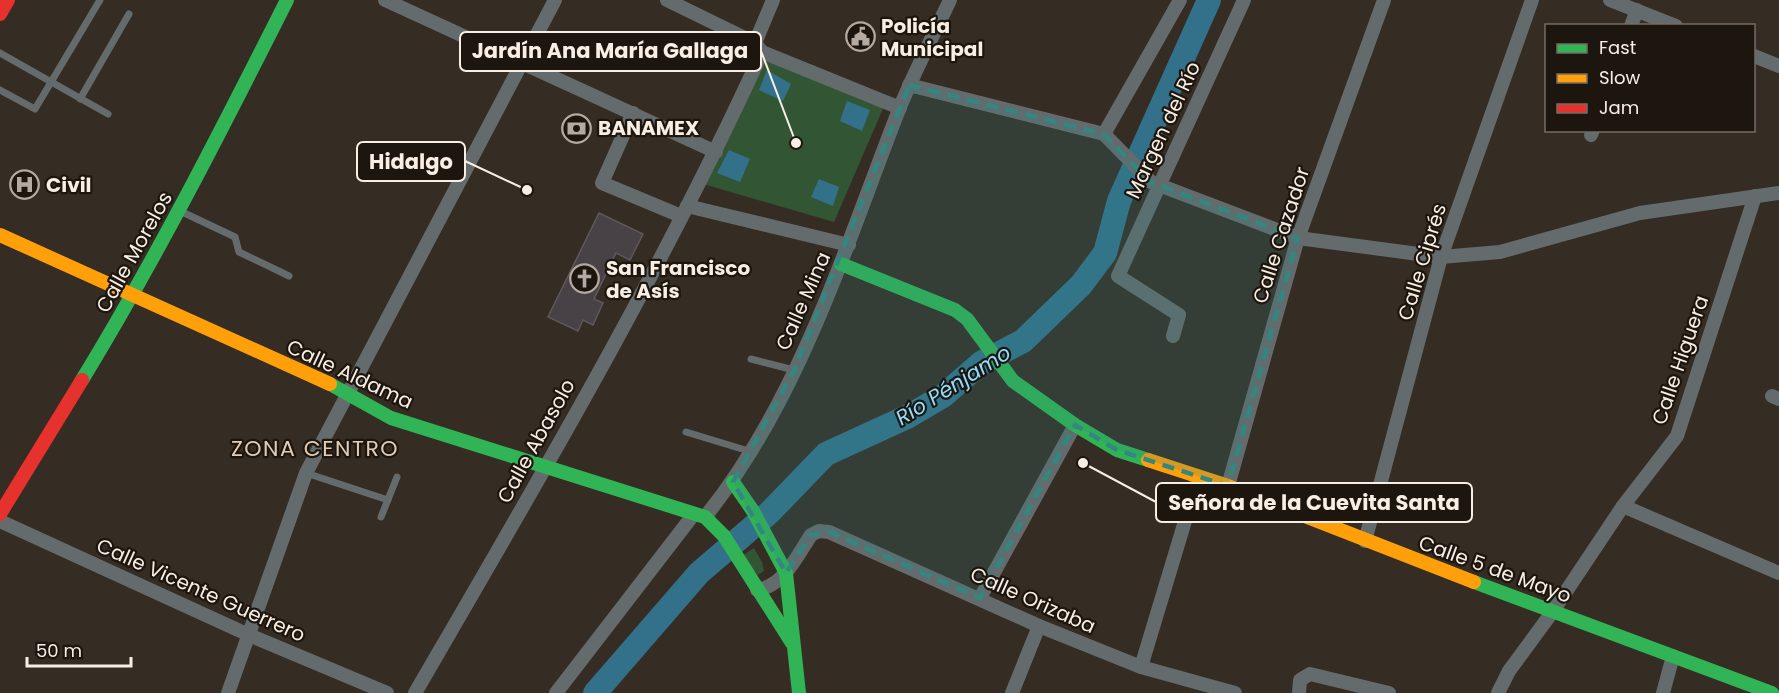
<svg xmlns="http://www.w3.org/2000/svg" width="1779" height="693" viewBox="0 0 1779 693" font-family="Poppins,sans-serif">
	<style>
		.green { fill: #325634 }
		.water { fill: #33718b }
		.lines { fill: none; stroke-linecap: round; stroke-linejoin: round }
		.river { stroke: #33718b; stroke-width: 24 }
		.building { fill: #484146; stroke: #5e5959; stroke-width: 1.5 }
		.lane { stroke: #646b6c; stroke-width: 7 }
		.street { stroke: #646b6c; stroke-width: 14 }
		.fast { stroke: #30b455; stroke-width: 14 }
		.slow { stroke: #ff9f0a; stroke-width: 14 }
		.jam { stroke: #e5322d; stroke-width: 14 }
		.marked { fill: #328880; fill-opacity: 0.2; stroke: #328880; stroke-width: 4.5; stroke-dasharray: 12 8; stroke-linejoin: round }
		.labels { text-anchor: middle; dominant-baseline: central; stroke-width: 4.5; stroke-linejoin: round; paint-order: stroke }
		.poi-label { font-size: 20px; font-weight: bold; fill: #f9eee4; stroke: #1d160f; text-anchor: start }
		.street-label { font-size: 20px; fill: #f9eee4; stroke: #1d160f }
		.water-label { font-size: 21px; font-style: italic; fill: #90ddff; stroke: #1d160f }
		.quarter-label { font-size: 22px; letter-spacing: 1.5px; fill: #e1ccb8; stroke: #1d160f }
		.leader { fill: none; stroke: #f9eee4; stroke-width: 2 }
		.callout-dot { fill: #f9eee4; stroke: #1d160f; stroke-width: 2 }
		.callout { fill: #1d160f; stroke: #f9eee4; stroke-width: 2 }
		.callout-label { font-size: 21px; text-anchor: middle; font-weight: bold; fill: #f9eee4 }
	</style>
	<rect width="100%" height="100%" fill="#352c23"/>
	<!-- green -->
	<g class="green">
		<polygon points="761,56 885,104 834,222 703,184"/>
		<polygon points="754,548 762,562 764,571 758,575 740,557"/>
	</g>
	<!-- water -->
	<g class="water">
		<polygon points="767,70 791,84 783,101 759,90"/>
		<polygon points="847,101 870,110 862,131 840,121"/>
		<polygon points="729,150 750,159 740,182 717,173"/>
		<polygon points="819,179 839,187 833,206 811,197"/>
	</g>
	<g class="lines">
		<!-- river -->
		<polyline class="river" points="595,693 699,573 769,513 826,454 909,416 943,396 981,363 1023,341 1081,285 1105,253 1119,201 1209,0"/>
	</g>
	<!-- building -->
	<polygon class="building" points="599,213 643,234 630,260 616,253 594,299 603,303 593,325 583,320 578,331 548,317"/>
	<g class="lines">
		<!-- lane -->
		<g class="lane">
			<polyline points="0,53 108,114"/>
			<polyline points="0,90 35,109 100,0"/>
			<polyline points="80,99 129,14"/>
			<polyline points="180,211 235,237 239,252 289,276"/>
			<polyline points="751,359 794,370"/>
			<polyline points="686,432 752,452"/>
			<polyline points="306,473 388,500"/>
			<polyline points="381,517 397,477"/>
		</g>
		<!-- street -->
		<g class="street">
			<polyline points="385,0 716,152"/>
			<polyline points="667,0 755,43 762,52 900,108"/>
			<polyline points="1610,0 1676,26"/>
			<polyline points="1631,26 1637,10"/>
			<polyline points="755,43 773,0"/>
			<polyline points="1754,56 1779,66"/>
			<polyline points="909,85 1104,134 1151,182 1298,238 1441,257 1500,252 1640,213 1779,193"/>
			<polyline points="633,113 602,183 681,216"/>
			<polyline points="1104,134 1180,0"/>
			<polyline points="1591,135 1593,130"/>
			<polyline points="687,206 849,245"/>
			<polyline points="1173,336 1179,315 1118,276 1244,0"/>
			<polyline points="1772,396 1779,399"/>
			<polyline points="1228,486 1298,238 1384,0"/>
			<polyline points="1623,506 1779,573"/>
			<path d="M705,517C800,399 845,247 900,107C915,71 933,36 950,0"/>
			<polyline points="0,521 249,635 387,693"/>
			<polyline points="1365,541 1441,257 1532,0"/>
			<path d="M757,590C784,586 797,556 811,535L819,531L829,532L1039,626L1141,667L1235,693"/>
			<polyline points="980,598 1075,425"/>
			<polyline points="1141,667 1198,478"/>
			<polyline points="228,693 306,473 555,0"/>
			<path d="M415,693C537,483 661,273 762,52"/>
			<polyline points="556,693 694,514"/>
			<polyline points="1012,693 1039,626"/>
			<polyline points="1299,693 1300,680 1310,674 1389,693"/>
			<polyline points="1498,693 1509,671 1553,611 1623,506 1677,436 1755,196"/>
			<polyline points="1663,693 1673,656"/>
		</g>
		<!-- fast -->
		<g class="fast">
			<polyline points="841,264 955,310 967,319 1013,381 1075,425 1117,450 1148,460"/>
			<path d="M82,380C157,257 222,129 287,0"/>
			<polyline points="330,384 391,418 705,517 724,536 792,643"/>
			<polyline points="733,482 753,511 786,573 799,693"/>
			<polyline points="1474,582 1772,693"/>
		</g>
		<!-- slow -->
		<g class="slow">
			<polyline points="0,235 330,384"/>
			<polyline points="1148,460 1228,486 1474,582"/>
		</g>
		<!-- jam -->
		<g class="jam">
			<polyline points="0,14 8,0"/>
			<polyline points="0,514 82,380"/>
		</g>
	</g>
	<!-- marked area -->
	<path class="marked" d="M909,85L1104,134L1151,182L1298,238L1228,486L1117,450L1075,425L980,598L829,532L811,535L786,573L733,482L794,370Z"/>
	<!-- icons -->
	<defs>
		<symbol id="civic-ring" viewBox="-11 -11 22 22"><circle r="9.5" fill="#1d160f" stroke="#b4aaa0" stroke-width="1.5"/><path d="M-.6-6.5H3V-4.5H.6V-3L4-1V1h2V6H-6V1h2V-1L-.6-3ZM-1.2 2.5V6h2.4V2.5Z" fill="#b4aaa0"/></symbol>
		<symbol id="bank-ring" viewBox="-11 -11 22 22"><circle r="9.5" fill="#1d160f" stroke="#b4aaa0" stroke-width="1.5"/><path d="M-6-4H6V4H-6ZM0-2.3a2.3 2.3 0 1 0 0 4.6a2.3 2.3 0 1 0 0-4.6Z" fill="#b4aaa0"/></symbol>
		<symbol id="hospital-ring" viewBox="-11 -11 22 22"><circle r="9.5" fill="#1d160f" stroke="#b4aaa0" stroke-width="1.5"/><path d="M-5-5h3v3.5h4V-5h3V5h-3V1.5h-4V5h-3Z" fill="#b4aaa0"/></symbol>
		<symbol id="church-ring" viewBox="-11 -11 22 22"><circle r="9.5" fill="#1d160f" stroke="#b4aaa0" stroke-width="1.5"/><path d="M-1.2-6h2.4v3.5h3.3v2.4h-3.3V6h-2.4V-.1h-3.3v-2.4h3.3Z" fill="#b4aaa0"/></symbol>
	</defs>
	<g fill-rule="evenodd">
		<use href="#civic-ring" x="844" y="20" width="33" height="33"/>
		<use href="#bank-ring" x="560" y="112" width="33" height="33"/>
		<use href="#hospital-ring" x="8" y="168" width="33" height="33"/>
		<use href="#church-ring" x="568" y="262" width="33" height="33"/>
	</g>
	<g class="labels">
		<!-- poi labels -->
		<g class="poi-label">
			<text x="881" y="26">Policía<tspan x="881" dy="23">Municipal</tspan></text>
			<text x="598" y="128">BANAMEX</text>
			<text x="46" y="185">Civil</text>
			<text x="606" y="268">San Francisco<tspan x="606" dy="23">de Asís</tspan></text>
		</g>
		<!-- street labels -->
		<g class="street-label">
			<text transform="translate(1163 130) rotate(-65)">Margen del Río</text>
			<text transform="translate(1281 235) rotate(-72)">Calle Cazador</text>
			<text transform="translate(134 252) rotate(-61)">Calle Morelos</text>
			<text transform="translate(1422 262) rotate(-73)">Calle Ciprés</text>
			<text transform="translate(803 301) rotate(-66)">Calle Mina</text>
			<text transform="translate(1680 360) rotate(-71)">Calle Higuera</text>
			<text transform="translate(350 374) rotate(25)">Calle Aldama</text>
			<text transform="translate(536 441) rotate(-61)">Calle Abasolo</text>
			<text transform="translate(1495 569) rotate(20)">Calle 5 de Mayo</text>
			<text transform="translate(201 590) rotate(24)">Calle Vicente Guerrero</text>
			<text transform="translate(1033 600) rotate(24)">Calle Orizaba</text>
		</g>
		<!-- water labels -->
		<g class="water-label">
			<text transform="translate(953 385) rotate(-32)">Río Pénjamo</text>
		</g>
		<!-- quarter labels -->
		<g class="quarter-label">
			<text x="315" y="448">ZONA CENTRO</text>
		</g>
	</g>
	<!-- callouts -->
	<path class="leader" d="M796 143L761 51M527 190L465 161M1083 463L1156 502"/>
	<g class="callout-dot">
		<circle cx="796" cy="143" r="6"/>
		<circle cx="527" cy="190" r="6"/>
		<circle cx="1083" cy="463" r="6"/>
	</g>
	<g class="callout">
		<rect x="460" y="32" width="301" height="39" rx="6"/>
		<rect x="357" y="142" width="108" height="39" rx="6"/>
		<rect x="1156" y="483" width="316" height="39" rx="6"/>
	</g>
	<g class="callout-label">
		<text x="610" y="58">Jardín Ana María Gallaga</text>
		<text x="411" y="169">Hidalgo</text>
		<text x="1314" y="510">Señora de la Cuevita Santa</text>
	</g>
	<!-- legend -->
	<rect x="1545" y="24" width="210" height="108" fill="#1d160f" stroke="#756c64" stroke-width="1.5"/>
	<rect x="1557" y="44" width="30" height="9" fill="#30b455" stroke="#756c64" stroke-width="1.5"/>
	<text x="1599" y="54" font-size="18" fill="#f9eee4">Fast</text>
	<rect x="1557" y="74" width="30" height="9" fill="#ff9f0a" stroke="#756c64" stroke-width="1.5"/>
	<text x="1599" y="84" font-size="18" fill="#f9eee4">Slow</text>
	<rect x="1557" y="104" width="30" height="9" fill="#e5322d" stroke="#756c64" stroke-width="1.5"/>
	<text x="1599" y="114" font-size="18" fill="#f9eee4">Jam</text>
	<!-- scale -->
	<path d="M27 657v9h104v-9" fill="none" stroke="#f9eee4" stroke-width="3"/>
	<text x="36" y="657" font-size="18" fill="#f9eee4" stroke="#1d160f" stroke-width="4.5" paint-order="stroke">50 m</text>
</svg>
